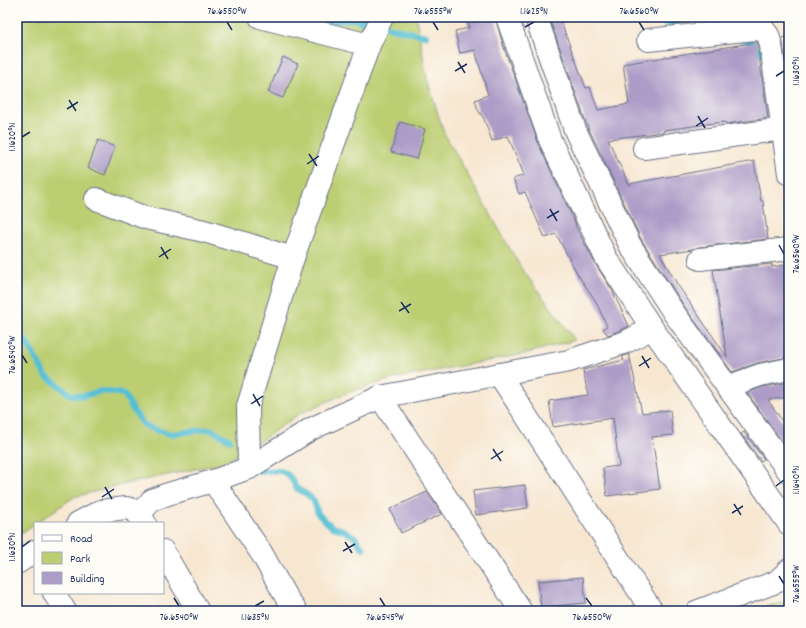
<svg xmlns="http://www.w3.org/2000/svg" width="806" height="628" viewBox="0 0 806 628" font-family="Dekko,sans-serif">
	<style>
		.green { fill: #bcce71; stroke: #6c7e68 }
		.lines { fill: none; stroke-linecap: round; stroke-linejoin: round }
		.stream { stroke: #56bfd3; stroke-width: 6 }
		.building { fill: #ad9cc7 }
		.minor-casing { stroke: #686f86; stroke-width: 24 }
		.minor { stroke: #fff; stroke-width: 22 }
		.ticks { fill: none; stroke: #1b2f5e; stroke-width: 1.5 }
		.neatline { fill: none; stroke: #1b2f5e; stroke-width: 1.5 }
		.ticks-label { font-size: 10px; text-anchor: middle; fill: #1b2f5e }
	</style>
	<rect width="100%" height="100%" fill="#fdfcf7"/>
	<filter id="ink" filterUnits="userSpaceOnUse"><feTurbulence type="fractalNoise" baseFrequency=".025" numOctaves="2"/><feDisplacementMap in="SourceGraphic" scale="8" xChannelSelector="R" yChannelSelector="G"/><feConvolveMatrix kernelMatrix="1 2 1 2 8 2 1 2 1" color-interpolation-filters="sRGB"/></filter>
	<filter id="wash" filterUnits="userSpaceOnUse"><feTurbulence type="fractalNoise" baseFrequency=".012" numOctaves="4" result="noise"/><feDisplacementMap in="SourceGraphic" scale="16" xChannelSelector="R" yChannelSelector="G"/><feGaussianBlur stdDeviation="0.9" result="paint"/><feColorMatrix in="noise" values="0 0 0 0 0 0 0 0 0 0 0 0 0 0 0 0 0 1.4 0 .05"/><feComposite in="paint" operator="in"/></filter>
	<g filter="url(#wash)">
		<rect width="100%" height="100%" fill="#f7e7d1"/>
		<!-- green -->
		<g class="green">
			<polygon points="17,17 416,17 427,79 444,133 521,268 575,340 524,354 392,379 344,394 299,414 259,442 223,463 121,485 74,497 17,536"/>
			<polygon points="789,601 789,611 754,611 768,606"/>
		</g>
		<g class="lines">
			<!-- stream -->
			<g class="stream">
				<path d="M144,17C153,22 168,20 178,17"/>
				<polyline points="642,17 678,26"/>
				<polyline points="317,23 352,19 426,36"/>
				<path d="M741,39C751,39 757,48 763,55"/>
				<polyline points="17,327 31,350 45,375 71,395 83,396 101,391 124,394 133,410 144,425 153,429 170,434 210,429 230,440"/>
				<path d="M258,471C278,471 287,466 296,488L308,495L314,501L318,514L332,527L343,530L355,537L360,545L363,548"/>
			</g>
		</g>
		<g id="blocks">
			<!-- building -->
			<g class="building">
				<polygon points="466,17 495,17 504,48 539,145 576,225 575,225 596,265 612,290 629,326 621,330 608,335 603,329 607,326 595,300 578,275 556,234 545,238 525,192 519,194 513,179 524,175 508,136 492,141 484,119 478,110 475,100 488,95 475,50 460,53 455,31 469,28"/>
				<polygon points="549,17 559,17 586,88 590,87 598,110 629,104 623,64 757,42 768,118 726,124 725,122 707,124 664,130 664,132 608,139 629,185 634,183 754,161 761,201 763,201 768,239 699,247 693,249 660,254 677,284 727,357 713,270 772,264 772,267 785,265 789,291 789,357 757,363 732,372 684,306 641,239 587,125"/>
				<polygon points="789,37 789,70 787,70 782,38"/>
				<polygon points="283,57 298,64 283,98 268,92"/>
				<polygon points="400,122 425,129 417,159 391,152"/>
				<polygon points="98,140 115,147 105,175 88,168"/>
				<polygon points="629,354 642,413 670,410 673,435 652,437 660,489 607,496 603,468 619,466 613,418 553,427 549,401 588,395 583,370 624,360 622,357"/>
				<polygon points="789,382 789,397 768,400 789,431 789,451 747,393 763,387"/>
				<polygon points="744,432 764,459 761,461 741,434"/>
				<polygon points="525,485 528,508 476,515 473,491"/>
				<polygon points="427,492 442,514 401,533 390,509"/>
				<polygon points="583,577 586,603 541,607 538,581"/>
			</g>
		</g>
	</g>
	<g filter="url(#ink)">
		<use href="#blocks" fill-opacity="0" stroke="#686f86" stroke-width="1"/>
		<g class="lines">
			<defs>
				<g id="minor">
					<polyline points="260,17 369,45"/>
					<polyline points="507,17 550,140 606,258 652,328 789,524"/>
					<polyline points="536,17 575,130 630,245 674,313 789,472"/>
					<polyline points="648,40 755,29 764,30 768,35 771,45 789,174"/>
					<polyline points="644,148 783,129"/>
					<polyline points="96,199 146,218 204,231 293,258"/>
					<polyline points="700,259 789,249"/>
					<polyline points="499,374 652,611"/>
					<polyline points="727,387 760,375 789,369"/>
					<polyline points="380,397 521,611"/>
					<polyline points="249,468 248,406 293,258 369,45 382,17"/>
					<polyline points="213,481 262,554 286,597 296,611"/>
					<polyline points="139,515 142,511 152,500 168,494 213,481 249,468 311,429 380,397 569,361 626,342 652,328"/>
					<path d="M78,523L101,511L126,508C135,509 140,516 145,523"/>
					<polyline points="163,551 198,611"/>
					<polyline points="17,563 35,551"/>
					<polyline points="54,593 65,611"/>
					<polyline points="698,611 776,582 789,570"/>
				</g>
			</defs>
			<!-- minor casing -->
			<use href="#minor" class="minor-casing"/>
			<!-- minor -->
			<use href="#minor" class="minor"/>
		</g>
	</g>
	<!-- ticks -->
	<path class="ticks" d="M227,22L232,30M433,22L438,30M639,22L644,30M525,27L534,22M458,62L465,73M455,71L467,64M776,76L784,71M69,100L76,111M67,109L78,102M698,116L705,128M696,126L708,118M22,137L30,132M309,154L317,166M307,164L319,156M550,209L557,221M547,218L559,211M779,245L784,254M161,247L168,259M159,257L171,249M401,302L409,313M399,311L411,304M22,355L27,363M642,356L649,368M639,366L651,358M253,394L260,406M251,404L263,396M493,449L501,461M491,459L503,451M776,486L784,480M105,487L112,499M102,497L114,489M734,504L741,515M732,513L743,506M345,542L352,553M22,547L30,541M343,551L355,544M779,576L784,584M174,598L179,606M380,598L385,606M586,598L592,606M255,606L264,601"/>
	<!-- margin -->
	<rect width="806" height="628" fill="none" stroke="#fdfcf7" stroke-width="44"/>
	<!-- legend -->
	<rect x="34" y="522" width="130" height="72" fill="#fdfcf7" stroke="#a3aaba"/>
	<rect x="42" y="535" width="20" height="6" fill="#ffffff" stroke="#a3aaba"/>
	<text x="70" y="542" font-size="12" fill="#1b2f5e">Road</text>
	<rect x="42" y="552" width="20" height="12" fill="#bcce71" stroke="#a3aaba"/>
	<text x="70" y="562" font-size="12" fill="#1b2f5e">Park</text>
	<rect x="42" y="572" width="20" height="12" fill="#ad9cc7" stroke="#a3aaba"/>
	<text x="70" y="582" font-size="12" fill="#1b2f5e">Building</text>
	<rect x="22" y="22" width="762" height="584" class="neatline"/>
	<g class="ticks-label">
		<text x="227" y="14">76.6550°W</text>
		<text x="433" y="14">76.6555°W</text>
		<text x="534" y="14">1.1625°N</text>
		<text x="639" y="14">76.6560°W</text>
		<text transform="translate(795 71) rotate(-90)" y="4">1.1630°N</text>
		<text transform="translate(11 137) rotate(-90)" y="4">1.1620°N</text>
		<text transform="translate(795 254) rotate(-90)" y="4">76.6560°W</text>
		<text transform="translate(11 355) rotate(-90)" y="4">76.6540°W</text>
		<text transform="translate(795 480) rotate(-90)" y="4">1.1640°N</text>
		<text transform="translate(11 547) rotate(-90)" y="4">1.1630°N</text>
		<text transform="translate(795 584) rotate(-90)" y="4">76.6555°W</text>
		<text x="179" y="620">76.6540°W</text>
		<text x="255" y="620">1.1635°N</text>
		<text x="385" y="620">76.6545°W</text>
		<text x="592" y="620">76.6550°W</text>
	</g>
</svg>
